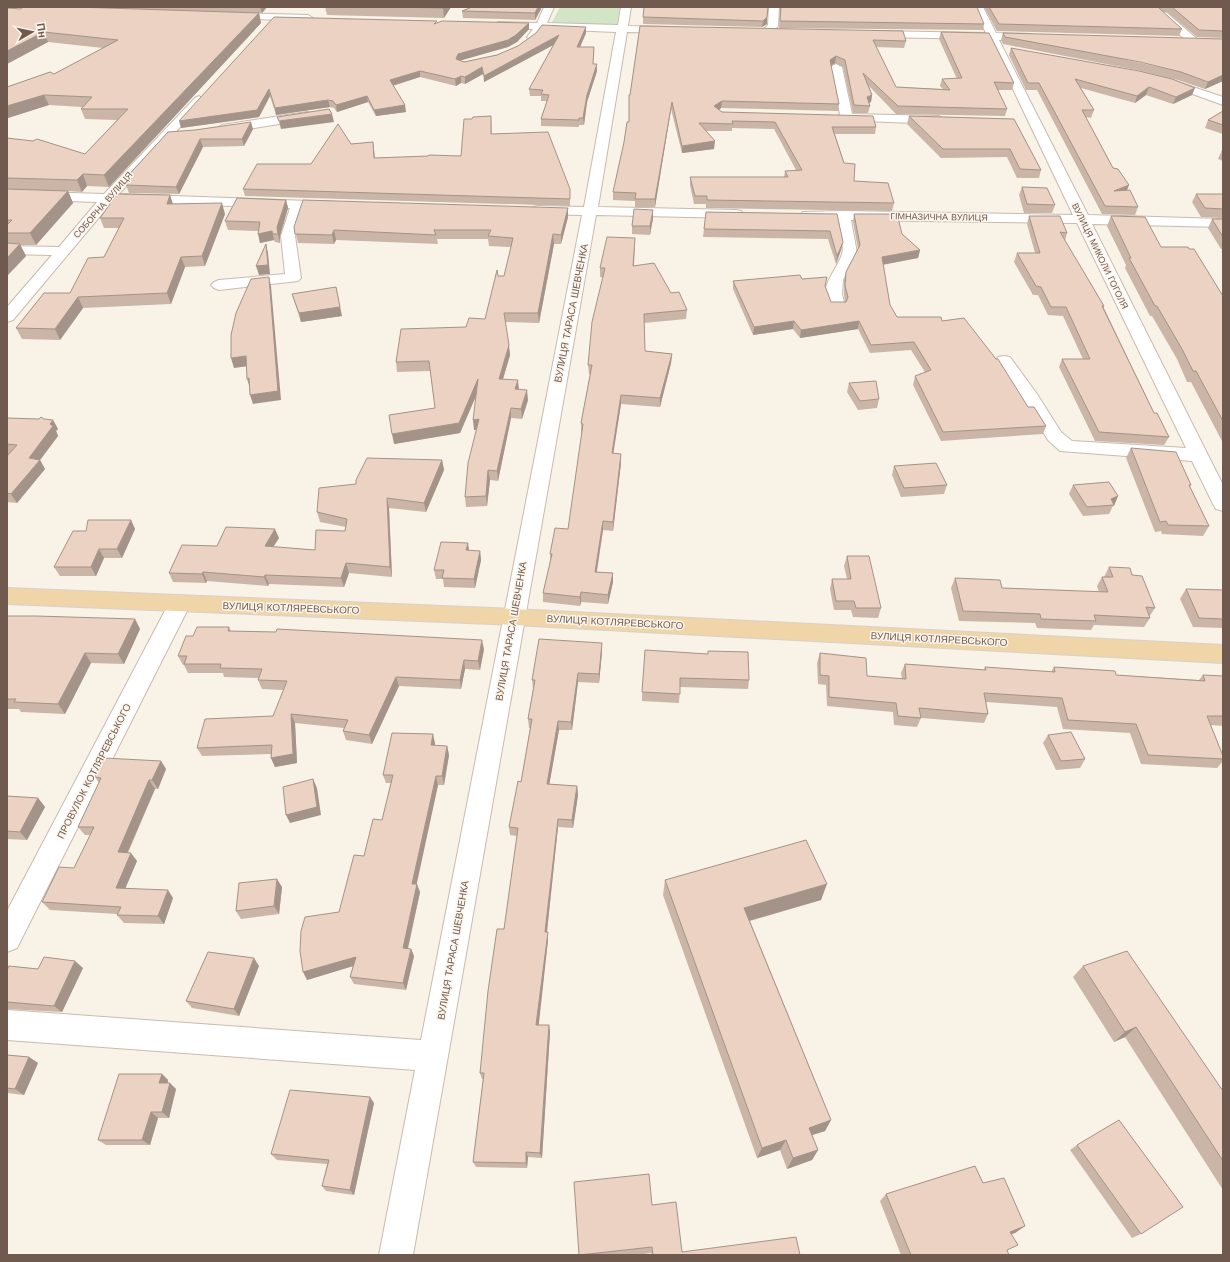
<svg xmlns="http://www.w3.org/2000/svg" width="1230" height="1262" viewBox="0 0 1230 1262" font-family="'Work Sans',sans-serif">
	<style>
		.green { fill: #d3e5c7 }
		.lines { fill: none; stroke-linecap: round; stroke-linejoin: round }
		.minor-casing { stroke: #cabaae; stroke-width: 2 }
		.major-casing { stroke: #d7d1ce; stroke-width: 2 }
		.minor { fill: #fff; fill-rule: evenodd }
		.major { fill: #efd5a8; fill-rule: evenodd }
		.wall { fill: #cab5a7 }
		.shaded-wall { fill: #a49388 }
		.building { fill: #ebd2c2; stroke: #a49388 }
		.labels { text-anchor: middle; dominant-baseline: central; stroke-width: 3; stroke-linejoin: round; paint-order: stroke }
		.far-street-label { font-size: 9px; fill: #705a4f; stroke: #fdf6ed }
		.street-label { font-size: 10px; fill: #705a4f; stroke: #fdf6ed }
	</style>
	<rect width="100%" height="100%" fill="#f9f2e7"/>
	<!-- green -->
	<polygon class="green" points="560,7 620,7 617,25 551,24"/>
	<g class="lines">
		<defs>
			<g id="minor">
				<polygon points="544,7 554,7 547,23 618,25 621,7 631,7 628,26 670,27 675,30 670,33 627,32 598,207 736,210 741,211 743,214 741,217 736,218 596,215 413,1255 379,1255 415,1070 7,1040 7,1010 421,1040 582,215 538,214 533,213 531,210 533,207 538,206 584,207 616,32 543,29 536,39 532,40 527,37 533,29 498,28 493,25 498,22 537,23"/>
				<polygon points="769,7 779,7 778,26 770,34 766,35 761,32 768,25"/>
				<path d="M973,7H983L996,33L1031,34L1036,37L1031,40H999L1088,215L1223,219V227L1092,224L1223,485V511L1216,509L1213,504L1192,461L1060,451L1048,440L1020,395L996,361L998,357L1004,356L1010,357L1037,394L1061,432L1072,441L1186,448L1077,223L851,220L857,253L843,280L842,294L845,306L843,309H831C816,287 836,273 842,254C845,245 839,229 837,220L803,218L801,215L803,212L843,211L1073,215L989,39L874,37L869,34L874,31L986,33Z"/>
				<polygon points="1163,12 1167,13 1197,39 1198,41 1197,43 1189,43 1159,17 1158,15 1159,13"/>
				<polygon points="230,13 308,15 313,18 308,21 226,18 225,16"/>
				<polygon points="836,64 842,67 852,114 939,116 945,120 939,124 839,120 837,117 840,114 830,67"/>
				<polygon points="1166,78 1223,97 1223,105 1162,83 1160,81 1162,79"/>
				<polygon points="199,96 205,100 203,102 119,194 337,202 339,205 337,208 304,208 295,236 301,278 298,281 219,290 214,288 211,285 214,282 219,280 285,274 281,236 290,208 112,202 13,320 7,322 7,307 52,255 7,254 7,246 59,247 97,202 7,199 7,191 104,194 195,98"/>
				<polygon points="307,112 311,113 313,116 311,119 222,133 216,129 222,125"/>
				<polygon points="180,595 188,597 191,603 17,948 7,952 7,911 169,603 172,597"/>
			</g>
			<polygon id="major" points="7,588 514,609 1223,645 1223,663 514,625 7,604"/>
		</defs>
		<!-- minor casing -->
		<use href="#minor" class="minor-casing"/>
		<!-- major casing -->
		<use href="#major" class="major-casing"/>
		<!-- minor -->
		<use href="#minor" class="minor"/>
		<!-- major -->
		<use href="#major" class="major"/>
	</g>
	<!-- wall -->
	<g class="wall">
		<polygon points="23,7 267,7 262,13 259,13 261,23 109,187 87,186 82,192 68,191 73,203 36,245 20,245 26,256 7,276 7,138 85,154 117,120 85,119 81,109 82,107 49,105 7,118 7,87 54,74 103,48 48,42 7,64 7,8 21,9"/>
		<polygon points="325,7 451,7 444,18 327,15"/>
		<polygon points="472,7 541,7 541,9 535,20 463,18 462,11"/>
		<polygon points="768,7 767,24 762,27 643,24 643,17"/>
		<polygon points="780,7 984,24 983,30 779,28"/>
		<polygon points="984,7 1223,7 1223,38 1197,37 1167,12 1162,12 1182,29 1179,36 997,31"/>
		<polygon points="437,23 529,29 517,42 508,47 460,60 464,62 497,55 586,33 580,47 594,47 593,64 597,64 597,71 587,102 584,125 579,125 579,127 541,126 541,119 547,101 541,101 541,96 530,96 529,89 553,45 484,82 483,74 465,84 461,83 456,86 420,77 393,86 406,112 376,116 368,102 337,112 334,108 330,107 276,115 270,96 259,117 181,128"/>
		<polygon points="640,26 906,41 904,48 876,47 896,87 943,89 940,86 942,79 957,79 939,39 941,32 1014,83 1012,90 998,90 1007,109 1005,116 896,114 869,86 872,95 871,102 869,103 870,106 868,113 853,113 843,67 835,63 831,66 839,104 838,111 721,108 719,110 722,112 876,127 875,134 835,134 844,163 854,181 894,203 892,211 706,208 706,204 694,204 690,185 690,177 784,177 785,171 796,170 774,129 732,128 732,131 706,131 714,149 682,153 671,109 655,207 635,207 635,201 613,200 613,192 629,122 630,95"/>
		<polygon points="1003,33 1223,81 1205,89 1178,80 1137,70 1003,44 1001,40"/>
		<polygon points="1011,48 1192,95 1173,104 1146,95 1135,103 1081,88 1094,110 1091,118 1086,117 1113,168 1127,190 1138,207 1135,215 1102,214 1037,90 1026,90 1009,55"/>
		<polygon points="1223,111 1223,134 1205,128 1208,120"/>
		<polygon points="491,116 492,134 570,189 570,206 245,196 243,189 311,164 351,144 373,142 375,158 461,156 472,119"/>
		<polygon points="909,116 1014,119 1041,170 1039,178 1017,178 1007,157 941,158 907,124"/>
		<polygon points="253,129 244,146 203,147 179,194 129,193 124,180 168,132"/>
		<polygon points="1222,150 1223,150 1223,161 1218,159"/>
		<polygon points="1022,187 1055,205 1052,213 1024,213 1019,195"/>
		<polygon points="1223,192 1223,218 1201,217 1192,202 1196,194 1222,194"/>
		<polygon points="170,195 173,204 225,214 205,266 185,267 171,304 83,308 60,340 22,339 16,328 70,293 104,257 119,228 104,228 100,218"/>
		<polygon points="286,200 288,208 280,236 280,243 275,242 274,240 260,243 258,231 228,230 225,221"/>
		<polygon points="706,212 837,214 841,250 836,264 828,239 703,237"/>
		<polygon points="854,214 902,234 920,250 918,258 883,265 890,305 897,317 942,321 1028,407 1046,426 1043,434 941,441 913,385 915,376 925,372 911,350 870,353 858,329 800,338 793,329 753,335 733,289 733,281 802,279 825,286 831,302 845,302 844,294 844,280 846,272 858,249 853,222"/>
		<polygon points="1029,216 1067,233 1065,241 1104,306 1104,308 1154,413 1169,437 1164,445 1095,441 1059,367 1062,359 1083,359 1063,316 1048,315 1038,295 1033,295 1014,262 1017,253 1035,253 1027,224"/>
		<polygon points="1111,216 1161,247 1223,296 1223,443 1191,382 1187,382 1177,359 1152,316 1150,316 1125,268 1126,265 1107,226"/>
		<polygon points="568,217 561,244 554,244 539,323 505,322 510,355 503,379 519,390 528,400 522,419 511,418 498,481 490,480 487,506 466,507 465,497 477,430 474,430 476,396 460,433 394,444 435,408 430,371 397,372 396,362 466,327 485,319 498,276 504,276 511,247 489,246 488,239 437,239 438,244 336,240 334,244 298,243 294,227"/>
		<polygon points="653,218 650,235 632,234 632,226"/>
		<polygon points="1212,219 1223,219 1223,249 1221,249 1208,228"/>
		<polygon points="635,247 634,266 671,293 687,310 686,319 644,323 645,351 672,354 671,363 660,407 621,404 613,453 621,463 613,531 603,530 597,572 613,573 613,582 608,604 581,602 580,606 543,602 543,593 550,562 550,554 568,529 582,433 581,433 581,423 590,374 589,374 588,365 603,277 600,277 600,268"/>
		<polygon points="292,294 342,316 301,322"/>
		<polygon points="849,383 879,399 877,408 858,410 847,392"/>
		<polygon points="7,418 53,420 58,429 56,431 58,436 40,460 45,469 17,503 7,502 7,456 9,454 7,454"/>
		<polygon points="1131,448 1191,485 1190,487 1209,526 1203,536 1162,534 1161,531 1155,532 1126,458"/>
		<polygon points="442,460 444,470 426,512 389,508 392,577 349,573 344,587 269,584 268,586 207,581 206,583 173,582 169,573 217,546 279,538 273,547 315,550 345,531 346,527 320,522 317,512 356,484"/>
		<polygon points="894,466 947,485 944,494 901,497 892,475"/>
		<polygon points="1073,485 1118,496 1109,514 1083,516 1069,494"/>
		<polygon points="131,520 135,529 122,558 104,558 96,576 60,576 54,567 86,531"/>
		<polygon points="468,543 469,551 480,551 481,560 475,588 444,587 443,579 436,579 434,570"/>
		<polygon points="847,556 881,608 878,618 853,617 851,610 834,610 830,589 832,579 847,579 844,566"/>
		<polygon points="1109,567 1132,575 1155,608 1149,617 1150,618 1144,627 1094,625 1091,630 1037,628 1035,623 959,621 951,588 955,578 1002,588 1099,592 1097,586 1102,577 1104,577"/>
		<polygon points="1186,589 1223,590 1223,628 1193,627 1180,599"/>
		<polygon points="7,616 135,619 140,629 124,664 91,663 65,714 21,712 19,709 7,709"/>
		<polygon points="229,627 231,631 484,649 480,670 465,669 461,689 399,686 372,744 346,740 343,731 344,728 295,723 297,763 275,767 271,758 271,754 202,756 197,748 273,716 284,690 262,689 258,680 259,678 224,677 223,673 188,673 184,665 183,665 178,656 193,636"/>
		<polygon points="602,643 602,652 599,683 578,682 572,730 559,730 549,784 577,786 578,795 573,828 558,827 547,932 548,940 538,1025 549,1025 550,1032 542,1158 528,1157 527,1168 476,1167 473,1162 483,1079 482,1079 480,1073 504,929 517,836 510,835 509,827 521,782 530,728 529,728 528,719 533,689 532,680"/>
		<polygon points="708,651 749,680 748,689 680,687 679,703 642,701 642,692 708,654"/>
		<polygon points="820,653 867,676 902,679 901,673 905,664 984,670 985,667 1051,672 1054,667 1116,675 1199,680 1203,675 1223,676 1223,726 1211,725 1223,756 1223,761 1217,768 1141,764 1130,733 1063,729 1057,707 986,702 988,714 984,723 921,718 917,727 894,725 893,712 827,706 826,685 818,684 817,663"/>
		<polygon points="1048,735 1085,759 1080,768 1056,770 1043,743"/>
		<polygon points="435,743 435,746 447,746 449,755 444,785 438,785 416,884 420,892 408,949 411,949 414,956 406,990 354,984 350,977 353,966 307,980 339,912 364,856 382,820 391,783 386,783 383,775"/>
		<polygon points="161,761 166,769 158,789 155,789 128,853 137,861 125,889 173,898 164,924 124,923 117,915 118,914 50,910 42,902 74,868 90,835 85,835 78,827 99,783 95,777"/>
		<polygon points="7,796 38,798 45,807 27,840 7,839"/>
		<polygon points="665,880 821,900 750,921 831,1120 825,1131 812,1135 818,1150 812,1160 787,1169 780,1150 757,1158 663,895"/>
		<polygon points="282,887 279,914 241,919 236,911"/>
		<polygon points="259,966 239,1016 192,1008 186,1001"/>
		<polygon points="1083,966 1223,1091 1223,1190 1125,1037 1114,1042 1073,977"/>
		<polygon points="83,968 62,1012 7,1009 7,970"/>
		<polygon points="7,1055 29,1057 38,1063 24,1095 7,1093"/>
		<polygon points="162,1074 168,1080 168,1083 176,1089 169,1118 158,1118 150,1145 106,1145 98,1140"/>
		<polygon points="374,1103 354,1195 326,1191 322,1186 327,1164 277,1160 271,1154"/>
		<polygon points="1077,1145 1141,1234 1132,1238 1070,1150"/>
		<polygon points="983,1183 1025,1226 1015,1233 1011,1234 1007,1251 1009,1255 901,1255 880,1201 886,1194"/>
		<polygon points="652,1205 682,1252 800,1255 652,1255 651,1253 636,1255 579,1255"/>
	</g>
	<!-- shaded-wall -->
	<g class="shaded-wall">
		<polygon points="260,7 267,7 262,13"/>
		<polygon points="443,7 451,7 444,18 443,8"/>
		<polygon points="538,7 541,7 541,9 535,20 535,13"/>
		<polygon points="259,13 261,23 109,187 104,175"/>
		<polygon points="767,17 767,24 762,27 763,21"/>
		<polygon points="529,23 529,29 517,42 508,47 459,61 456,59 458,54"/>
		<polygon points="586,27 586,33 577,54 577,47"/>
		<polygon points="44,32 48,42 7,64 7,51"/>
		<polygon points="559,35 559,42 484,82 484,76"/>
		<polygon points="836,56 835,63 829,67 830,60"/>
		<polygon points="597,64 597,71 587,102 584,125 583,118 587,95"/>
		<polygon points="482,67 483,74 465,84 465,77"/>
		<polygon points="420,71 420,77 391,86 390,80"/>
		<polygon points="1223,75 1223,81 1205,89 1208,82"/>
		<polygon points="461,76 461,83 456,86 455,79"/>
		<polygon points="1149,87 1146,95 1135,103 1137,96"/>
		<polygon points="1195,88 1192,95 1173,104 1176,97"/>
		<polygon points="269,89 270,96 259,117 181,128 179,121"/>
		<polygon points="44,95 49,105 8,118 7,116 7,106"/>
		<polygon points="872,95 871,102 866,104 867,97"/>
		<polygon points="367,96 368,102 337,112 336,105"/>
		<polygon points="328,100 330,107 276,115 275,108"/>
		<polygon points="722,101 721,108 714,114 714,106"/>
		<polygon points="672,102 671,109 655,207 655,199"/>
		<polygon points="405,105 406,112 376,116 374,110"/>
		<polygon points="332,114 334,122 281,129 279,121"/>
		<polygon points="251,122 253,129 244,146 242,139"/>
		<polygon points="200,139 203,147 179,194 176,187"/>
		<polygon points="715,141 714,149 682,153 682,146"/>
		<polygon points="373,142 374,150 375,165 374,158"/>
		<polygon points="83,174 87,186 82,192 77,180"/>
		<polygon points="1129,185 1126,193 1114,191"/>
		<polygon points="68,191 73,203 36,245 30,233"/>
		<polygon points="170,195 173,205 167,204"/>
		<polygon points="286,200 288,208 280,236 280,243 278,234 277,227"/>
		<polygon points="222,203 225,214 205,266 202,256"/>
		<polygon points="568,208 568,217 561,244 561,235"/>
		<polygon points="653,210 653,218 650,235 650,226"/>
		<polygon points="334,230 336,240 334,244 332,235"/>
		<polygon points="272,231 274,240 260,243 258,234"/>
		<polygon points="553,234 554,244 539,323 538,313"/>
		<polygon points="843,242 841,250 836,264 837,256"/>
		<polygon points="20,244 26,256 7,276 7,258"/>
		<polygon points="266,244 268,253 270,274 259,275 256,266"/>
		<polygon points="920,250 918,258 880,265 882,257"/>
		<polygon points="181,257 185,267 171,304 167,293"/>
		<polygon points="269,277 271,286 281,400 253,404 250,395"/>
		<polygon points="336,287 342,316 301,322 299,313"/>
		<polygon points="78,297 83,308 60,340 55,329"/>
		<polygon points="794,321 793,329 753,335 754,327"/>
		<polygon points="859,321 858,329 800,338 801,330"/>
		<polygon points="509,345 510,355 500,389 499,379"/>
		<polygon points="672,354 671,363 660,407 660,398"/>
		<polygon points="246,356 249,366 234,368 231,358"/>
		<polygon points="249,378 250,388 247,379"/>
		<polygon points="478,379 479,389 460,433 394,444 392,434 459,423"/>
		<polygon points="518,380 519,390 515,389"/>
		<polygon points="527,390 528,400 522,419 521,409"/>
		<polygon points="621,395 621,404 612,462 612,453"/>
		<polygon points="511,408 511,418 498,481 497,471"/>
		<polygon points="479,419 480,429 474,430 473,420"/>
		<polygon points="53,420 58,429 56,431 58,436 40,460 45,469 17,503 11,494 29,458"/>
		<polygon points="621,454 621,463 613,531 613,522"/>
		<polygon points="442,460 444,470 426,512 424,503"/>
		<polygon points="488,470 490,480 487,506 486,496"/>
		<polygon points="1118,496 1114,506 1113,506 1114,505 1111,499"/>
		<polygon points="387,498 389,508 392,577 390,567"/>
		<polygon points="131,520 135,529 122,558 117,549"/>
		<polygon points="603,521 603,530 595,581 595,572"/>
		<polygon points="275,529 279,538 268,555 265,546"/>
		<polygon points="468,543 469,553 466,550"/>
		<polygon points="99,549 104,558 96,576 91,567"/>
		<polygon points="480,551 481,560 475,588 474,579"/>
		<polygon points="346,563 349,573 344,587 341,578"/>
		<polygon points="203,572 207,581 206,583 202,574"/>
		<polygon points="613,573 613,582 608,604 608,595"/>
		<polygon points="265,575 269,584 268,586 264,577"/>
		<polygon points="581,592 581,602 580,606 580,597"/>
		<polygon points="135,619 140,629 124,664 118,654"/>
		<polygon points="482,640 484,649 480,670 478,661"/>
		<polygon points="602,643 602,652 599,683 599,674"/>
		<polygon points="85,653 91,663 65,714 58,704"/>
		<polygon points="464,660 465,669 461,689 460,680"/>
		<polygon points="578,673 578,682 572,730 571,722"/>
		<polygon points="396,677 399,686 372,744 369,735"/>
		<polygon points="291,714 295,723 297,763 275,767 271,758"/>
		<polygon points="558,721 559,730 548,792 547,784"/>
		<polygon points="433,734 435,743 433,754 431,745"/>
		<polygon points="447,746 449,755 444,785 442,776"/>
		<polygon points="161,761 166,769 158,789 152,780"/>
		<polygon points="436,776 438,785 415,892 412,884"/>
		<polygon points="313,779 317,788 321,815 290,823 286,815"/>
		<polygon points="149,780 155,789 124,860 118,852"/>
		<polygon points="577,786 578,795 573,828 572,820"/>
		<polygon points="38,798 45,807 27,840 20,832"/>
		<polygon points="558,819 558,827 546,940 545,932"/>
		<polygon points="131,853 137,861 122,896 116,888"/>
		<polygon points="277,879 282,887 279,914 274,906"/>
		<polygon points="417,884 420,892 406,956 403,948"/>
		<polygon points="827,884 821,900 741,923 744,908"/>
		<polygon points="168,890 173,898 164,924 158,916"/>
		<polygon points="548,932 548,940 538,1032 536,1025"/>
		<polygon points="411,949 414,956 406,990 403,983"/>
		<polygon points="356,957 360,964 307,980 303,972"/>
		<polygon points="254,958 259,966 239,1016 234,1009"/>
		<polygon points="75,961 83,968 62,1012 54,1006"/>
		<polygon points="549,1025 550,1032 542,1158 540,1153"/>
		<polygon points="1136,1027 1125,1037 1114,1042 1125,1032"/>
		<polygon points="29,1057 38,1063 24,1095 15,1089"/>
		<polygon points="162,1074 168,1080 166,1089 159,1083"/>
		<polygon points="170,1083 176,1089 169,1118 162,1112"/>
		<polygon points="370,1097 374,1103 354,1195 350,1190"/>
		<polygon points="151,1112 158,1118 150,1145 142,1140"/>
		<polygon points="831,1120 825,1131 803,1138 809,1128"/>
		<polygon points="786,1140 780,1150 757,1158 762,1148"/>
		<polygon points="818,1150 812,1160 787,1169 793,1158"/>
		<polygon points="526,1152 528,1157 527,1168 526,1163"/>
		<polygon points="1025,1226 1015,1233 1000,1238 1010,1232"/>
	</g>
	<!-- building -->
	<g class="building">
		<polygon points="23,7 76,7 259,13 104,175 83,174 77,180 7,178 7,138 33,141 37,139 85,154 128,109 81,109 92,97 44,95 7,106 7,87 50,72 54,74 118,40 44,32 7,51 7,8 21,9"/>
		<polygon points="392,7 443,7 443,8"/>
		<polygon points="472,7 538,7 535,13 462,11"/>
		<polygon points="644,7 768,7 767,17 763,21 643,17"/>
		<polygon points="781,7 977,7 984,24 780,21"/>
		<polygon points="989,7 1160,7 1159,8 1182,29 999,24"/>
		<polygon points="1172,7 1223,7 1223,31 1199,30"/>
		<polygon points="274,17 437,21 434,24 442,21 529,23 516,35 508,40 458,54 456,59 464,62 497,55 518,46 536,33 542,25 586,27 577,47 594,47 593,64 597,64 587,95 583,118 579,118 579,120 541,119 549,95 541,94 543,90 529,89 559,35 484,76 482,67 465,77 461,76 455,79 420,71 390,80 405,105 374,110 367,96 336,105 333,101 328,100 275,108 269,89 257,110 179,121"/>
		<polygon points="640,26 903,31 906,41 873,40 896,87 950,90 942,79 962,78 941,32 989,33 1014,83 994,82 1007,109 898,106 863,73 872,95 867,97 870,106 854,105 845,60 836,56 830,60 839,104 722,101 714,106 722,112 873,116 876,127 832,127 844,163 855,164 854,181 888,183 894,203 707,200 707,196 695,196 690,177 788,177 785,171 802,170 775,122 732,121 733,124 699,123 715,141 682,146 672,102 655,199 635,199 636,193 613,192 624,142 627,122 629,122 629,95 630,95"/>
		<polygon points="1003,33 1223,39 1223,75 1208,82 1181,72 1140,62 1005,37"/>
		<polygon points="1011,48 1139,71 1172,79 1195,88 1176,97 1149,87 1137,96 1075,79 1094,110 1082,110 1113,168 1118,169 1129,185 1114,191 1130,190 1138,207 1105,206 1039,83 1028,83"/>
		<polygon points="329,109 332,114 279,121 277,117"/>
		<polygon points="1223,111 1223,125 1208,120"/>
		<polygon points="491,116 491,134 548,132 570,189 570,199 243,189 257,164 311,164 338,124 351,144 373,142 374,158 428,156 429,155 461,156 464,119 472,119 473,117"/>
		<polygon points="909,116 1014,119 1041,170 1020,169 1010,149 943,149"/>
		<polygon points="251,122 242,139 200,139 176,187 126,185 130,180 124,180 168,132 195,130"/>
		<polygon points="1022,187 1047,188 1055,205 1027,204"/>
		<polygon points="7,189 68,191 30,233 7,233 7,225 12,220 7,220"/>
		<polygon points="117,194 170,195 167,204 222,203 202,256 181,257 167,293 78,297 55,329 16,328 44,293 70,293 88,258 104,257 124,218 100,218"/>
		<polygon points="1196,194 1223,194 1223,209 1205,208"/>
		<polygon points="237,198 286,200 277,227 278,234 273,234 272,231 258,234 260,222 225,221"/>
		<polygon points="303,200 568,208 561,235 553,234 538,313 504,313 509,345 499,379 518,380 515,389 527,390 521,409 511,408 497,471 488,470 486,496 465,497 468,463 479,419 473,420 478,379 459,423 392,434 389,415 435,408 429,361 396,362 401,329 466,327 469,318 485,319 497,270 498,276 504,276 513,238 488,236 491,230 434,230 436,235 334,230 332,235 295,234 294,227"/>
		<polygon points="634,209 653,210 650,226 632,226"/>
		<polygon points="706,212 837,214 843,242 837,256 830,231 704,229"/>
		<polygon points="854,214 897,214 902,234 920,250 882,257 890,305 897,317 941,317 942,321 964,318 996,359 998,359 1028,407 1034,407 1046,426 943,432 915,376 931,370 914,342 871,345 859,321 801,330 794,321 754,327 733,281 800,275 802,279 827,277 825,286 831,302 846,302 848,297 845,286 846,272 860,245"/>
		<polygon points="1029,216 1060,216 1067,233 1060,232 1104,306 1102,306 1154,413 1157,413 1169,437 1099,432 1062,359 1090,359 1066,307 1051,307 1041,287 1036,286 1017,253 1040,253"/>
		<polygon points="1111,216 1145,217 1161,247 1188,247 1189,249 1194,249 1223,296 1223,421 1196,371 1193,371 1182,349 1157,306 1155,306 1129,258 1131,258"/>
		<polygon points="1212,219 1223,219 1223,237"/>
		<polygon points="607,237 635,238 633,266 654,263 671,293 679,292 687,310 644,314 645,351 672,354 660,398 621,395 612,453 621,454 613,522 603,521 595,572 613,573 608,595 581,592 580,597 543,593 552,554 550,554 555,528 568,529 583,424 581,423 592,365 588,365 592,322 605,268 600,268"/>
		<polygon points="7,243 20,244 7,258"/>
		<polygon points="266,244 268,265 256,266"/>
		<polygon points="269,277 278,391 250,395 249,378 247,379 246,356 231,358 231,335 236,313 251,279"/>
		<polygon points="336,287 340,307 299,313 292,294"/>
		<polygon points="876,381 879,399 860,401 849,383"/>
		<polygon points="41,417 44,419 53,420 50,424 53,426 29,458 40,460 11,494 7,493 7,456 17,445 7,444 7,418 39,419"/>
		<polygon points="1131,448 1176,452 1191,485 1189,485 1209,526 1168,525 1166,521 1160,522"/>
		<polygon points="367,458 442,460 424,503 387,498 390,567 346,563 341,578 265,575 264,577 203,572 202,574 169,573 182,545 217,546 226,527 275,529 265,546 315,550 316,530 345,531 347,519 317,512 319,488 356,484 356,480"/>
		<polygon points="936,463 947,485 904,488 894,466"/>
		<polygon points="1109,482 1118,496 1111,499 1114,505 1087,507 1073,485"/>
		<polygon points="88,520 131,520 117,549 99,549 91,567 54,567 73,531 86,531"/>
		<polygon points="441,542 468,543 466,550 480,551 474,579 442,578 444,570 434,570"/>
		<polygon points="847,556 869,556 881,608 856,608 854,601 836,601 832,579 851,579"/>
		<polygon points="1109,567 1130,568 1132,575 1142,576 1155,608 1146,607 1150,618 1094,615 1096,621 1041,619 1040,614 963,611 955,578 1000,580 1002,588 1108,592 1102,577 1113,577"/>
		<polygon points="1186,589 1223,590 1223,619 1199,618"/>
		<polygon points="7,616 36,616 135,619 118,654 85,653 58,704 14,702 16,699 7,699"/>
		<polygon points="197,627 229,627 228,631 276,632 277,629 482,640 478,661 464,660 460,680 396,677 369,735 343,731 348,720 291,714 293,754 271,758 272,745 197,748 205,719 273,716 287,681 258,680 262,669 220,668 221,664 184,664 187,656 178,656 186,636 193,636"/>
		<polygon points="539,639 602,643 599,674 578,673 571,722 558,721 547,784 577,786 572,820 558,819 545,932 548,932 536,1025 549,1025 540,1153 526,1152 526,1163 473,1162 484,1073 480,1073 488,991 497,929 504,929 518,828 509,827 518,781 521,782 532,719 528,719 535,680 532,680"/>
		<polygon points="645,650 708,654 708,651 748,652 749,680 680,678 680,694 642,692"/>
		<polygon points="820,653 866,658 867,676 906,679 905,664 986,670 985,667 1055,672 1054,667 1115,671 1116,675 1205,681 1203,675 1223,676 1223,716 1207,716 1223,756 1223,759 1148,755 1136,724 1068,720 1062,698 984,693 988,714 919,708 921,718 898,716 896,703 829,697 829,676 820,675"/>
		<polygon points="1071,732 1085,759 1061,761 1048,735"/>
		<polygon points="392,733 433,734 431,745 447,746 442,776 436,776 412,884 417,884 403,948 411,949 403,983 350,977 356,957 303,972 300,951 301,931 305,917 339,912 354,855 364,856 373,819 382,820 393,775 383,775"/>
		<polygon points="104,758 161,761 152,780 149,780 118,852 131,853 116,888 168,890 158,916 117,915 121,907 42,902 59,867 74,868 94,827 78,827 101,778 95,777"/>
		<polygon points="313,779 317,807 286,815 283,787"/>
		<polygon points="7,796 38,798 20,832 7,831"/>
		<polygon points="806,840 827,884 744,908 831,1120 809,1128 818,1150 793,1158 786,1140 762,1148 665,880"/>
		<polygon points="277,879 274,906 236,911 239,883"/>
		<polygon points="1127,951 1223,1091 1223,1161 1136,1027 1125,1032 1083,966"/>
		<polygon points="208,952 254,958 234,1009 186,1001"/>
		<polygon points="44,957 75,961 54,1006 7,1002 7,970 9,966 38,969"/>
		<polygon points="7,1055 29,1057 15,1089 7,1088"/>
		<polygon points="119,1074 162,1074 159,1083 170,1083 162,1112 151,1112 142,1140 98,1140"/>
		<polygon points="290,1090 370,1097 350,1190 322,1186 329,1160 271,1154"/>
		<polygon points="1119,1120 1183,1207 1141,1234 1077,1145"/>
		<polygon points="975,1166 983,1183 1004,1178 1025,1226 1010,1232 1018,1245 1007,1250 1009,1255 911,1255 886,1194"/>
		<polygon points="649,1174 652,1205 676,1202 682,1252 796,1237 800,1255 653,1255 652,1247 579,1255 574,1182"/>
	</g>
	<g class="labels">
		<!-- far-street labels -->
		<g class="far-street-label">
			<text transform="translate(103 205) rotate(-49)">СОБОРНА ВУЛИЦЯ</text>
			<text transform="translate(939 217) rotate(1)">ГІМНАЗИЧНА ВУЛИЦЯ</text>
			<text transform="translate(1100 256) rotate(64)">ВУЛИЦЯ МИКОЛИ ГОГОЛЯ</text>
		</g>
		<!-- street labels -->
		<g class="street-label">
			<text transform="translate(571 313) rotate(-79)">ВУЛИЦЯ ТАРАСА ШЕВЧЕНКА</text>
			<text transform="translate(291 608) rotate(2)">ВУЛИЦЯ КОТЛЯРЕВСЬКОГО</text>
			<text transform="translate(615 622) rotate(3)">ВУЛИЦЯ КОТЛЯРЕВСЬКОГО</text>
			<text transform="translate(511 631) rotate(-80)">ВУЛИЦЯ ТАРАСА ШЕВЧЕНКА</text>
			<text transform="translate(939 639) rotate(3)">ВУЛИЦЯ КОТЛЯРЕВСЬКОГО</text>
			<text transform="translate(94 771) rotate(-63)">ПРОВУЛОК КОТЛЯРЕВСЬКОГО</text>
			<text transform="translate(453 950) rotate(-80)">ВУЛИЦЯ ТАРАСА ШЕВЧЕНКА</text>
		</g>
	</g>
	<!-- border -->
	<rect width="1230" height="1262" fill="none" stroke="#705a4f" stroke-width="16"/>
	<!-- north arrow -->
	<g transform="translate(32 32) rotate(81)" stroke="#fdf6ed" stroke-width="3" paint-order="stroke">
	<path d="M0-3L7 15L0 10L-7 15Z" fill="#705a4f"/>
	<text y="-6" font-size="11" font-weight="bold" text-anchor="middle" fill="#705a4f">Пн</text>
	</g>
</svg>
